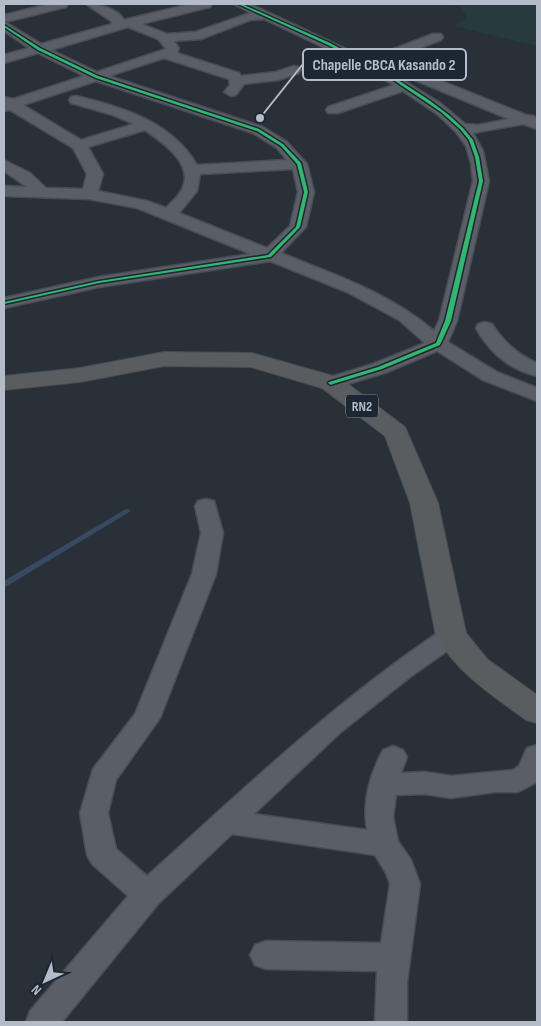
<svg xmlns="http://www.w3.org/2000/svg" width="541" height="1026" viewBox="0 0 541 1026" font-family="'Sofia Sans Condensed',sans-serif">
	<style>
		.green { fill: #273a3e }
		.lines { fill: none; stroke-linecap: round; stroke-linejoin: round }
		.stream { fill: #384963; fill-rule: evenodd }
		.minor-casing { stroke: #484c53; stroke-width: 3 }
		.highway-casing { stroke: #474c53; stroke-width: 2 }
		.minor { fill: #5a5e66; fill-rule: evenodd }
		.highway { fill: #5a5d60; fill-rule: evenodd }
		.cycleway-casing { stroke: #1d2633; stroke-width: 3 }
		.cycleway { fill: #33b770; fill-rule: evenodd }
		.labels { text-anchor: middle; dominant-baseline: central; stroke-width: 4.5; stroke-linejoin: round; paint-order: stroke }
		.shield { fill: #1d2633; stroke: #878f9c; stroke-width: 1 }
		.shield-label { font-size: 14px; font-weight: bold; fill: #b4bcc9 }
		.leader { fill: none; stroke: #b4bcc9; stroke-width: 2 }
		.callout-dot { fill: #b4bcc9; stroke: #1d2633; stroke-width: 2 }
		.callout { fill: #1d2633; stroke: #b4bcc9; stroke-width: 2 }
		.callout-label { font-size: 16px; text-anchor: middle; font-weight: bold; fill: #b4bcc9 }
	</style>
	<rect width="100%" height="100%" fill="#2a3038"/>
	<!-- green -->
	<polygon class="green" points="444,4 537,4 537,46 454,26 467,18 462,8"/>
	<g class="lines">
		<!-- stream -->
		<polygon class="stream" points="126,509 128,509 131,511 7,586 4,586 4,581"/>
		<defs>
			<g id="minor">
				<path d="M49,4H68L66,7L5,22L41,44L112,24L111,21L86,4C99,4 117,8 124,20L190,4H212L210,7L141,24L167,34L195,32L251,13L234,4H250L372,61L373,57L433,34H441L443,37L441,40L389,60L526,115L534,116L537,120V129L523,124L473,133L483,151L489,181L457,321L448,342L497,372L537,388V401L483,380L437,351L387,372L331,389L324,387L321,383L324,379L373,364L425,343L399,320L347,292L270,261L99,287L4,308V298L99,277L251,254L137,208L89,199L4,196V186L27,187L4,171V160L30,173L46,188L83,189L87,174L73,148L10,110L4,111V97L13,99L84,76L38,53L4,63V55L29,48L4,31V15ZM264,19L346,58L394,85L328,107L326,110L328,113H338L403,91L437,114L456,132L466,146L471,163L473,181L439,321L434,331C390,293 335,275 281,253L306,227L314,192L307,164L287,142L263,127L109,76L164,58L229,79L230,85L224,92L231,96L236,95L244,84L278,80L299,73L301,70L299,67L294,66L276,72L241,76L239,73L177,53L179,48L174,41L201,39L250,20ZM128,27L158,39L166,49L97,72L51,50ZM382,63L383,67L509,119L478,125L465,124L440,103L377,64ZM96,81L253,133L277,148L287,160L197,165C171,121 122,107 76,96L71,97L69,100L71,103L113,115L134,124L81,140L23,105ZM145,130C162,142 193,163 183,187C180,195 172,202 166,208L147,201L98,191L103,174L88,147ZM293,169L298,192L290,226L267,248L179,213L197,191L200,174Z"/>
				<path d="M485,322L492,324C504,342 517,354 537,363V376C510,370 489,352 476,328L478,324Z"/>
				<path d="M206,499L214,501L223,533L216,574L160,718L116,780L108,813L116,849L147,876C243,790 334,702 442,630L451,627L460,630L464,636L460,642L410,677L341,732L254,814L367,830C362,802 370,774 383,750L393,746L403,750L407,757L401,773L425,772L451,776L513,770L519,766L527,748L537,745V782L518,792H495L451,798L425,794L396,795L393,817L398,841L411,860L420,884L407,982V1022H375L377,971L266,969L255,965L250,955L255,945L266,941L381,943L390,884L386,873L375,855L232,834L158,904L62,1022H26L30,1011L128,896L92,864L87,855L80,813L93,769L135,714L192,574L201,533L195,506L198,501Z"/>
			</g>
			<path id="highway" d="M164,352L252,353L340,378L405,427L438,503L466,633L487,659L537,695V723L526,720C491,694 458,674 436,636L410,503L385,436L322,388L251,367L164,366L80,382L4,390V376L80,368Z"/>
		</defs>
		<!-- minor casing -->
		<use href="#minor" class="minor-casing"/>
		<!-- highway casing -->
		<use href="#highway" class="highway-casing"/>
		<!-- minor -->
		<use href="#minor" class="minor"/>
		<!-- highway -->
		<use href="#highway" class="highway"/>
		<defs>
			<g id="cycleway">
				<polygon points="238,4 242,4 330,43 373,66 395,78 429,100 450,116 463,128 473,140 479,157 483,181 451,321 440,345 382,369 333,384 331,385 328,383 329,382 378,367 436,343 445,321 479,181 475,157 469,140 460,129 441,112 392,79 371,67 328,45"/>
				<polygon points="4,25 40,48 98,76 259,129 283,144 301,163 308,192 300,227 271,257 99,283 4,304 4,302 99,281 268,255 296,227 304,192 297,164 281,146 257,131 96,78 38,50 4,27"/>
			</g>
		</defs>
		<!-- cycleway casing -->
		<use href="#cycleway" class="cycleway-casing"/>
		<!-- cycleway -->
		<use href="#cycleway" class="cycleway"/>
	</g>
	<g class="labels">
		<!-- shield labels -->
		<rect class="shield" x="346" y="394.5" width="32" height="23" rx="4"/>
		<g class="shield-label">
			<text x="362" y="406">RN2</text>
		</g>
	</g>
	<!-- callouts -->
	<path class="leader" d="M260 118L303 64"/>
	<circle class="callout-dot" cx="260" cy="118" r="5"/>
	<rect class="callout" x="303" y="49" width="163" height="31" rx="5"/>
	<g class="callout-label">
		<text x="384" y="70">Chapelle CBCA Kasando 2</text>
	</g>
	<!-- border -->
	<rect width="541" height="1026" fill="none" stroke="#b4bcc9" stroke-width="10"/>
	<!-- north arrow -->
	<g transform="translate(45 981) rotate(224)" stroke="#1d2633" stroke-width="4" paint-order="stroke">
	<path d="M0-4L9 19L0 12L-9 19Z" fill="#b4bcc9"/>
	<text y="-8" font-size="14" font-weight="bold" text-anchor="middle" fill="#b4bcc9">N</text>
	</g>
</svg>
